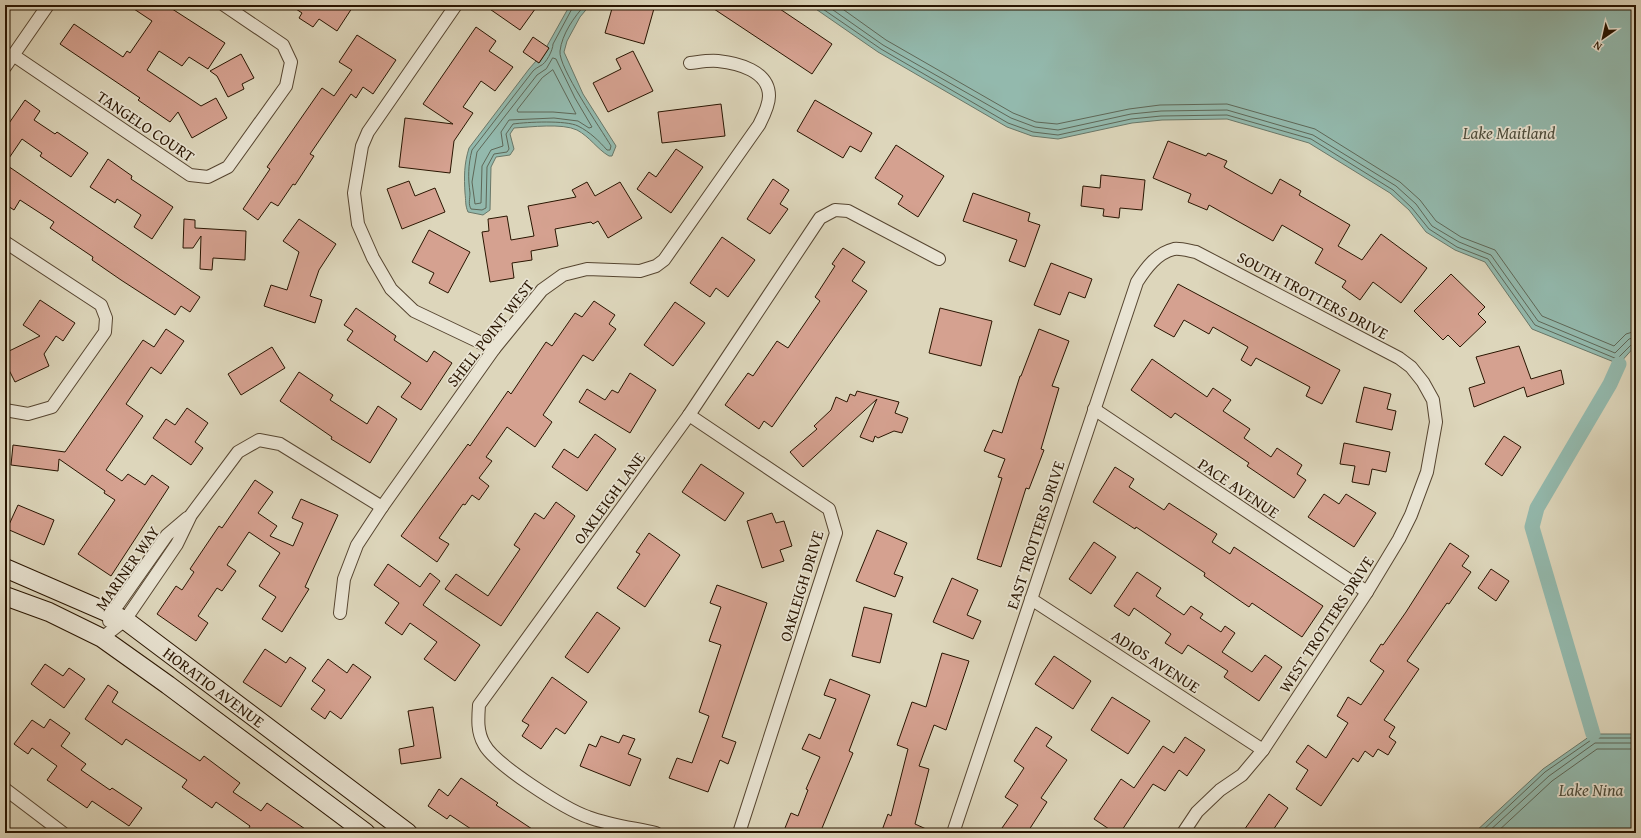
<svg xmlns="http://www.w3.org/2000/svg" width="1641" height="838" viewBox="0 0 1641 838" font-family="'Gentium Book Plus',serif">
	<style>
		.water { fill: #93b9ad; stroke: #697768 }
		.lines { fill: none; stroke-linecap: round; stroke-linejoin: round }
		.shore { stroke: #5e6757; stroke-width: 1 }
		.canal { stroke: #93b9ad; stroke-width: 15 }
		.building { fill: #d5a190; stroke: #291501 }
		.minor-casing { stroke: #564530; stroke-width: 14 }
		.secondary-casing { stroke: #291501; stroke-width: 20 }
		.minor { stroke: #e9e4d3; stroke-width: 12 }
		.secondary { stroke: #e9e4d3; stroke-width: 18 }
		.labels { text-anchor: middle; dominant-baseline: central; stroke-width: 3.5; stroke-linejoin: round; paint-order: stroke }
		.street-label { font-size: 16px; fill: #291501; stroke: #e9e4d3 }
		.water-label { font-size: 17px; font-style: italic; fill: #4e4e3d; stroke: #e9e4d3 }
	</style>
	<rect width="100%" height="100%" fill="#ddd6bb"/>
	<filter id="stains"><feTurbulence type="fractalNoise" baseFrequency=".005" numOctaves="4"/><feColorMatrix values="0 0 0 0 .2 0 0 0 0 .09 0 0 0 0 .02 0 0 0 .5 -.17"/></filter>
	<radialGradient id="worn" r=".72"><stop offset=".6" stop-color="#630" stop-opacity="0"/><stop offset="1" stop-color="#630" stop-opacity=".3"/></radialGradient>
	<!-- water -->
	<g class="water">
		<path d="M570,5H590L580,17L567,41L564,52L583,94L616,146L612,156H609C597,149 590,137 577,130C562,123 531,127 514,128L510,134L514,149L510,155L496,157L491,167L490,210L483,215L468,212C465,205 466,201 465,193C464,177 464,164 469,148L529,69L536,61L539,63L549,48L547,46Z"/>
		<polygon points="810,5 1636,5 1636,345 1619,364 1532,329 1485,262 1455,250 1426,232 1409,210 1390,193 1309,143 1227,119 1162,120 1132,123 1058,139 1032,136 1007,127 878,52"/>
		<polygon points="1593,734 1636,734 1636,833 1474,833 1543,769"/>
	</g>
	<g class="lines">
		<!-- shore -->
		<g class="shore">
			<path d="M574,5L553,44C553,50 546,64 540,66C537,68 536,68 533,71L472,150C468,165 468,178 470,193C470,199 468,204 471,209L482,210L486,208L487,167L494,154L507,152L509,149L506,134L513,124C527,122 566,120 578,126C590,132 599,141 607,150H610L611,146C601,129 558,67 560,51C562,34 574,17 585,5"/>
			<polyline points="817,5 881,49 1008,123 1033,132 1058,135 1131,119 1161,116 1227,115 1311,139 1393,190 1412,208 1429,229 1457,247 1488,259 1535,325 1617,359 1632,344 1636,343"/>
			<polyline points="826,5 883,45 1011,118 1035,127 1058,130 1131,114 1161,111 1227,110 1313,135 1396,186 1416,204 1432,226 1459,242 1491,255 1538,321 1615,353 1629,339 1636,337"/>
			<polyline points="837,5 886,40 1013,113 1036,122 1057,124 1129,109 1160,105 1227,104 1315,129 1400,182 1420,200 1436,221 1461,237 1495,250 1542,316 1614,346 1626,334 1636,331"/>
			<polygon points="553,58 556,59 575,98 592,127 589,128 578,121 554,118 509,120 501,132 503,146 491,150 482,166 481,203 475,204 472,182 477,152 537,75 546,69"/>
			<polygon points="553,70 576,114 553,112 518,112 517,110 542,78"/>
			<polyline points="1480,833 1545,772 1594,738 1636,738"/>
			<polyline points="1487,833 1549,776 1595,743 1636,743"/>
			<polyline points="1496,833 1552,781 1597,749 1636,749"/>
		</g>
		<!-- canal -->
		<polyline class="canal" points="1593,734 1532,527 1537,508 1610,384 1619,364"/>
	</g>
	<!-- building -->
	<g class="building">
		<polygon points="128,5 166,5 225,43 208,69 189,57 182,66 159,51 147,70 201,106 216,98 227,118 192,138 178,112 170,122 138,100 140,98 60,44 74,24 123,57 127,51 130,53 152,21"/>
		<polygon points="290,5 354,5 337,31 319,19 313,27 299,18 302,13"/>
		<polygon points="484,5 538,5 520,30"/>
		<polygon points="613,5 655,5 644,44 605,33"/>
		<polygon points="708,5 774,5 832,44 812,74"/>
		<polygon points="476,27 496,41 489,51 513,67 495,91 481,81 463,107 473,113 454,141 450,173 399,167 405,118 453,124 423,104"/>
		<polygon points="357,35 396,60 373,94 363,87 356,98 351,94 310,154 314,156 295,185 293,184 278,206 271,202 258,220 243,209 270,169 267,167 322,88 334,96 352,70 339,62"/>
		<polygon points="533,37 549,48 539,63 523,52"/>
		<polygon points="633,51 653,91 608,112 593,83 621,69 616,59"/>
		<polygon points="241,54 254,78 242,84 244,89 228,97 217,76 210,71"/>
		<polygon points="25,100 40,111 34,120 55,134 57,132 88,153 71,177 40,156 42,153 22,139 5,164 200,297 190,312 181,306 175,315 121,280 92,260 93,257 50,228 54,222 20,200 14,210 5,204 5,129"/>
		<polygon points="815,100 872,133 861,152 850,146 843,158 797,131"/>
		<polygon points="721,104 725,136 662,143 658,112"/>
		<polygon points="1168,141 1206,156 1208,153 1227,161 1224,167 1272,194 1280,179 1301,191 1299,195 1350,225 1338,246 1362,260 1381,234 1427,268 1401,303 1373,282 1360,300 1342,287 1346,281 1315,263 1323,249 1282,225 1273,241 1209,205 1207,210 1188,202 1191,194 1153,178"/>
		<polygon points="896,145 944,176 918,217 898,204 903,196 875,178"/>
		<polygon points="676,149 703,167 671,213 637,189 649,172 656,177"/>
		<polygon points="108,159 132,176 131,179 173,207 152,239 134,227 141,215 117,199 115,203 90,187"/>
		<polygon points="1101,175 1145,180 1142,210 1120,208 1119,218 1103,216 1104,209 1081,206 1083,186 1100,188"/>
		<polygon points="773,179 789,190 780,204 788,209 770,234 747,219"/>
		<polygon points="409,181 415,196 435,188 445,212 402,229 387,189"/>
		<polygon points="587,182 595,196 620,182 642,218 608,238 598,221 593,224 591,222 555,229 558,246 531,251 532,260 512,263 514,278 490,282 482,232 489,231 488,219 507,216 511,240 534,236 528,206 576,197 572,190"/>
		<polygon points="973,193 1030,213 1028,221 1040,225 1025,267 1009,261 1017,240 963,221"/>
		<polygon points="184,219 195,220 195,228 246,231 245,260 213,258 212,270 200,269 201,236 193,248 183,248"/>
		<polygon points="299,219 336,244 319,270 310,296 322,300 315,323 264,306 271,285 287,290 299,252 283,241"/>
		<polygon points="429,230 470,252 448,293 429,283 434,273 412,262"/>
		<polygon points="722,237 755,260 728,297 716,288 710,297 690,283"/>
		<polygon points="843,248 865,262 852,281 867,291 772,427 764,421 759,429 725,405 748,373 753,376 777,341 788,348 820,301 815,297 835,266 832,264"/>
		<polygon points="1051,263 1092,279 1085,298 1069,292 1060,315 1034,305"/>
		<polygon points="1451,274 1485,307 1478,314 1486,322 1460,347 1448,335 1443,340 1414,311"/>
		<polygon points="1178,284 1340,370 1322,404 1306,396 1310,387 1256,358 1251,366 1241,360 1248,347 1213,327 1209,334 1184,320 1174,337 1154,326"/>
		<polygon points="40,300 75,323 63,341 56,336 44,354 49,366 15,382 5,362 5,353 40,336 23,325"/>
		<polygon points="594,301 615,315 609,324 616,329 593,361 583,355 543,415 552,422 535,447 507,427 486,457 492,461 479,478 489,486 479,500 472,495 465,505 463,504 439,538 449,544 437,562 401,536 468,444 470,446 508,391 511,394 546,342 552,346 575,313 582,317"/>
		<polygon points="675,302 705,323 673,366 644,345"/>
		<polygon points="356,308 396,336 394,340 427,362 434,351 452,363 421,410 401,397 411,383 347,340 353,331 344,325"/>
		<polygon points="940,308 992,321 981,366 929,353"/>
		<polygon points="166,329 184,341 161,374 151,367 126,404 143,416 106,470 122,481 128,474 145,485 152,475 169,487 111,576 78,554 115,500 104,493 105,491 59,459 58,471 11,465 13,445 65,452 143,340 154,347"/>
		<polygon points="1039,329 1069,341 1052,386 1059,388 1041,449 1044,450 1029,489 1026,488 1001,567 977,559 1002,478 998,477 1005,459 984,451 993,430 1002,433 1020,376 1021,376"/>
		<polygon points="1519,346 1531,379 1561,370 1564,384 1527,397 1524,387 1474,407 1469,388 1485,383 1476,357"/>
		<polygon points="272,347 285,368 241,395 228,374"/>
		<polygon points="1152,359 1207,397 1213,388 1231,400 1223,411 1250,429 1244,438 1271,457 1277,448 1302,465 1297,474 1306,480 1294,498 1247,466 1249,463 1175,413 1171,418 1131,390"/>
		<polygon points="299,372 333,395 330,400 367,424 378,406 397,419 370,463 331,439 332,437 280,401"/>
		<polygon points="630,373 656,390 630,433 579,402 587,389 605,400 612,390 618,393"/>
		<polygon points="1364,387 1391,394 1387,409 1396,411 1392,430 1356,422"/>
		<polygon points="857,391 899,402 895,413 908,418 902,433 894,431 878,438 875,436 873,442 860,437 877,399 803,467 790,452 817,429 814,426 831,410 836,397 847,402 850,394 855,396"/>
		<polygon points="187,408 208,423 195,442 203,448 191,465 153,438 166,419 175,425"/>
		<polygon points="595,434 616,449 587,491 552,467 564,449 578,458"/>
		<polygon points="1504,436 1521,447 1502,476 1485,464"/>
		<polygon points="1344,443 1390,452 1386,472 1372,469 1369,485 1352,482 1355,466 1340,464"/>
		<polygon points="701,464 744,493 725,521 682,492"/>
		<polygon points="1115,467 1134,479 1129,487 1164,510 1169,503 1217,534 1212,542 1230,554 1234,547 1323,606 1302,637 1252,603 1249,607 1204,576 1205,573 1136,527 1135,529 1093,502"/>
		<polygon points="255,480 273,492 258,513 277,526 270,536 293,546 303,523 292,518 301,499 338,515 305,587 309,589 282,632 262,619 276,597 259,586 280,553 249,532 227,565 236,571 222,591 217,588 198,616 208,623 196,641 157,614 176,586 182,590 194,572 190,569 219,526 222,528"/>
		<polygon points="1324,494 1339,504 1346,494 1376,513 1354,547 1308,517"/>
		<polygon points="556,502 575,516 501,626 445,589 456,574 488,596 520,549 514,545 535,513 544,519"/>
		<polygon points="18,505 54,520 44,545 7,529"/>
		<polygon points="772,513 776,523 784,521 792,546 780,550 784,561 762,568 747,521"/>
		<polygon points="877,530 907,543 894,574 903,577 895,597 856,581"/>
		<polygon points="649,533 680,555 645,607 617,588 640,554 636,552"/>
		<polygon points="1094,542 1116,557 1091,594 1069,579"/>
		<polygon points="1450,543 1469,556 1462,566 1471,572 1449,604 1447,603 1407,661 1419,669 1384,720 1395,727 1389,737 1396,742 1388,755 1378,749 1373,757 1365,751 1358,762 1353,758 1321,806 1296,789 1308,770 1296,762 1308,745 1326,758 1348,723 1337,716 1348,697 1361,705 1384,671 1370,661 1381,644 1383,645 1406,612"/>
		<polygon points="388,564 420,587 430,573 440,581 423,605 480,645 455,681 424,659 437,642 410,623 402,635 385,623 399,603 374,585"/>
		<polygon points="1491,569 1509,581 1496,601 1478,588"/>
		<polygon points="1137,572 1161,588 1156,596 1184,615 1191,606 1203,614 1200,618 1221,632 1225,626 1235,633 1222,652 1252,672 1265,655 1282,667 1259,701 1224,677 1228,671 1188,645 1182,654 1165,643 1171,634 1134,608 1129,616 1114,606"/>
		<polygon points="952,578 978,590 967,615 981,621 973,639 933,622"/>
		<polygon points="717,585 767,603 722,737 736,742 728,764 720,760 708,792 669,778 677,758 692,763 709,716 699,712 721,645 709,641 721,607 710,603"/>
		<polygon points="864,607 892,614 880,663 852,656"/>
		<polygon points="597,612 620,628 588,673 565,657"/>
		<polygon points="265,649 286,663 290,657 306,668 281,707 243,682"/>
		<polygon points="942,653 969,661 946,730 934,725 919,766 929,769 915,824 935,833 881,833 888,814 891,816 908,749 897,745 912,702 926,707"/>
		<polygon points="1054,656 1091,681 1073,709 1035,684"/>
		<polygon points="328,659 347,673 353,664 371,677 341,719 330,711 325,719 311,709 325,690 312,681"/>
		<polygon points="45,664 63,676 69,668 85,679 64,708 31,684"/>
		<polygon points="552,677 587,702 565,734 556,728 541,749 522,736 529,725 522,721"/>
		<polygon points="830,679 870,695 849,751 853,753 820,833 783,833 791,813 798,816 808,790 806,789 820,757 802,749 809,734 820,739 836,699 824,695"/>
		<polygon points="108,685 118,692 112,702 200,761 204,756 240,783 233,792 261,811 267,803 311,833 246,833 250,826 216,802 212,808 182,787 187,780 126,739 122,745 85,719"/>
		<polygon points="1112,697 1150,721 1128,754 1091,730"/>
		<polygon points="433,707 441,758 401,764 399,749 414,746 408,711"/>
		<polygon points="50,719 70,733 61,746 86,764 81,770 110,790 112,788 142,808 129,826 92,801 87,808 47,780 57,766 32,748 28,754 14,744 32,720 44,728"/>
		<polygon points="1036,727 1052,737 1046,746 1067,760 1041,798 1047,802 1027,833 1009,833 1002,828 1018,805 1005,797 1024,768 1014,761"/>
		<polygon points="623,735 635,739 628,754 641,759 630,786 580,766 589,744 596,747 601,736 619,743"/>
		<polygon points="1185,737 1205,750 1187,776 1179,770 1165,791 1153,784 1120,833 1115,833 1094,819 1121,779 1134,788 1163,746 1174,753"/>
		<polygon points="461,778 498,803 496,805 538,833 477,833 450,815 447,819 428,806 439,789 448,796"/>
		<polygon points="1269,794 1288,808 1271,833 1242,833"/>
	</g>
	<g class="lines">
		<defs>
			<g id="minor">
				<polyline points="456,5 368,132 362,146 354,193 358,224 373,258 391,289 414,311 494,349"/>
				<polyline points="13,55 190,175 208,177 228,167 286,86 291,62 283,45 224,5"/>
				<polyline points="5,67 48,5"/>
				<polyline points="5,242 101,305 106,318 105,332 52,407 28,414 5,410"/>
				<polyline points="1094,409 1367,592"/>
				<polyline points="689,415 829,509 836,533 739,833"/>
				<polyline points="1031,599 1263,750"/>
				<path d="M340,613L344,579L357,545L382,507L494,349L542,290L563,275L587,269L640,271L656,266L664,260L759,125C763,117 769,106 769,96C769,71 738,63 718,61C709,60 699,62 690,63"/>
				<polyline points="109,621 112,613 167,535 187,518"/>
				<polyline points="102,638 125,620 177,544 191,515 238,452 259,440 280,444 382,507"/>
				<polyline points="5,789 63,833"/>
				<path d="M656,833C634,828 609,825 588,817C565,809 494,764 484,744C477,732 478,719 479,705L689,415L820,218L835,210L848,211L939,259"/>
				<path d="M953,833L1137,282C1146,268 1157,253 1174,249C1180,248 1190,251 1196,252L1399,358L1411,367L1423,382L1433,400L1436,422L1427,472L1411,515L1399,539L1367,592L1263,750L1242,775L1220,790L1197,812L1183,833"/>
			</g>
			<g id="secondary">
				<polyline points="5,568 125,620 408,833"/>
				<polyline points="5,596 49,612 102,638 168,685 366,833"/>
			</g>
		</defs>
		<!-- minor casing -->
		<use href="#minor" class="minor-casing"/>
		<!-- secondary casing -->
		<use href="#secondary" class="secondary-casing"/>
		<!-- minor -->
		<use href="#minor" class="minor"/>
		<!-- secondary -->
		<use href="#secondary" class="secondary"/>
	</g>
	<g class="labels">
		<!-- street labels -->
		<g class="street-label">
			<text transform="translate(146 126) rotate(34)">TANGELO COURT</text>
			<text transform="translate(1313 295) rotate(28)">SOUTH TROTTERS DRIVE</text>
			<text transform="translate(490 333) rotate(-52)">SHELL POINT WEST</text>
			<text transform="translate(1239 488) rotate(34)">PACE AVENUE</text>
			<text transform="translate(609 498) rotate(-54)">OAKLEIGH LANE</text>
			<text transform="translate(1035 535) rotate(-72)">EAST TROTTERS DRIVE</text>
			<text transform="translate(127 568) rotate(-55)">MARINER WAY</text>
			<text transform="translate(801 586) rotate(-73)">OAKLEIGH DRIVE</text>
			<text transform="translate(1326 624) rotate(-57)">WEST TROTTERS DRIVE</text>
			<text transform="translate(1156 661) rotate(33)">ADIOS AVENUE</text>
			<text transform="translate(214 687) rotate(37)">HORATIO AVENUE</text>
		</g>
		<!-- water labels -->
		<g class="water-label">
			<text x="1509" y="132">Lake Maitland</text>
			<text x="1591" y="789">Lake Nina</text>
		</g>
	</g>
	<!-- margin -->
	<rect width="1641" height="838" fill="none" stroke="#ddd6bb" stroke-width="20"/>
	<rect x="6" y="6" width="1629" height="826" fill="none" stroke="#291501" stroke-width="2"/>
	<rect x="10" y="10" width="1621" height="818" fill="none" stroke="#291501"/>
	<!-- north arrow -->
	<g transform="translate(1603 38) rotate(214)" stroke="#e9e4d3" stroke-width="3" paint-order="stroke">
	<path d="M0-3L7 15L0 10L-7 15Z" fill="#291501"/>
	<text y="-6" font-size="11" font-weight="bold" text-anchor="middle" fill="#291501">N</text>
	</g>
	<rect width="100%" height="100%" filter="url(#stains)"/>
	<rect width="100%" height="100%" fill="url(#worn)"/>
</svg>
